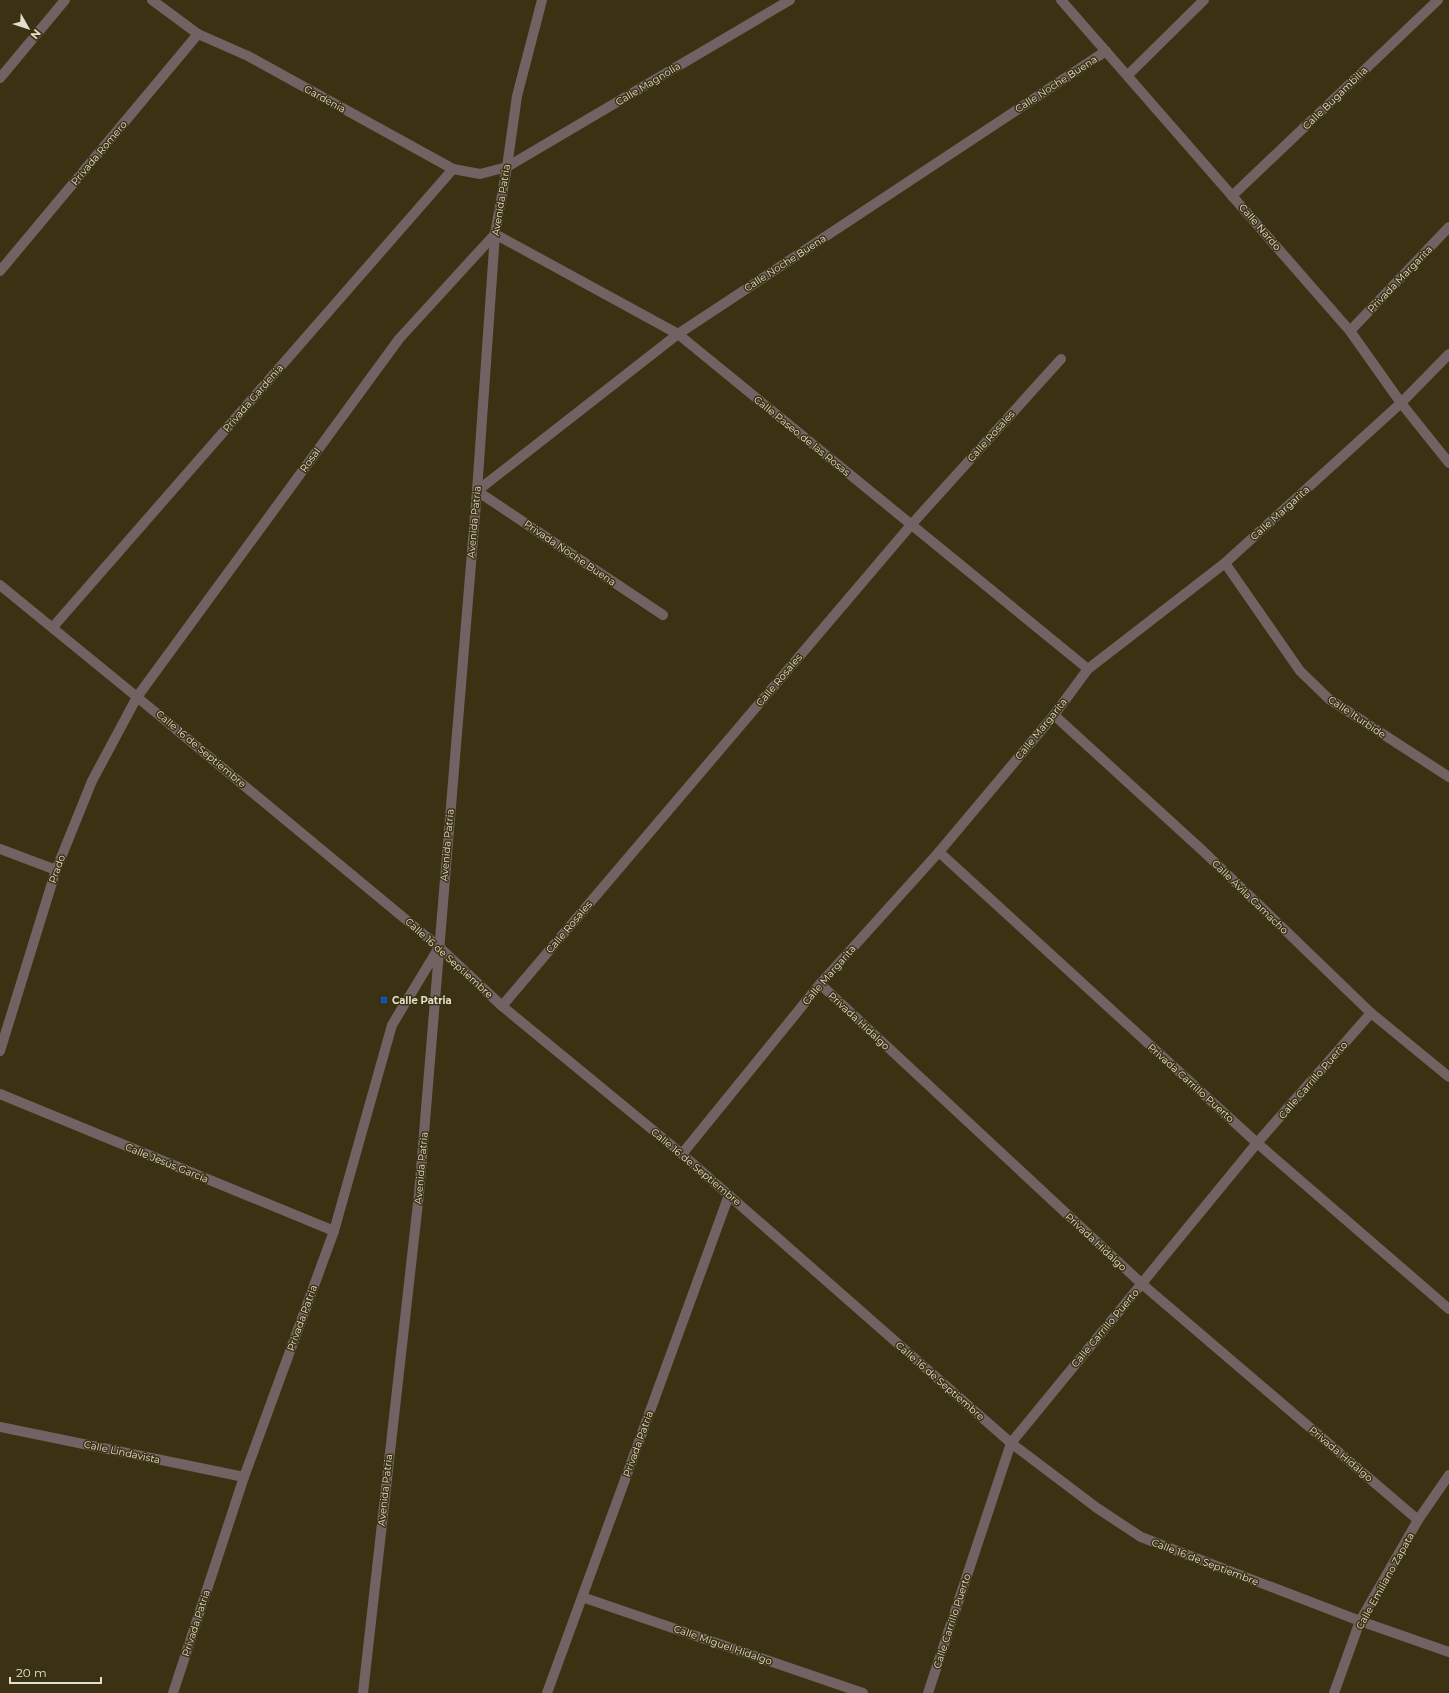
<svg xmlns="http://www.w3.org/2000/svg" width="1449" height="1693" viewBox="0 0 1449 1693" font-family="Montserrat,sans-serif">
	<style>
		.lines { fill: none; stroke-linecap: round; stroke-linejoin: round }
		.minor { stroke: #736264; stroke-width: 10 }
		.transit-dot { fill: #1a4fb4; stroke: #3a3212; stroke-width: 1.5 }
		.labels { text-anchor: middle; dominant-baseline: central; stroke-width: 3; stroke-linejoin: round; paint-order: stroke }
		.street-label { font-size: 10px; fill: #e4dfcd; stroke: #3a3212 }
		.poi-label { font-size: 10px; font-weight: bold; fill: #e4dfcd; stroke: #3a3212; text-anchor: start }
	</style>
	<rect width="100%" height="100%" fill="#3a3212"/>
	<g class="lines">
		<!-- minor -->
		<g class="minor">
			<polyline points="152,0 198,34 248,56 453,169 480,174 507,167 790,0"/>
			<polyline points="1061,0 1350,331 1401,403 1449,463"/>
			<polyline points="1128,75 1204,0"/>
			<polyline points="0,78 65,0"/>
			<polyline points="1232,196 1438,0"/>
			<polyline points="0,271 198,34"/>
			<polyline points="1350,331 1449,227"/>
			<polyline points="1225,563 1300,671 1329,699 1449,777"/>
			<polyline points="0,585 137,697 439,947 502,1006 682,1154 1011,1443 1097,1508 1141,1537 1360,1621 1449,1652"/>
			<polyline points="663,615 477,491 678,334 1106,51"/>
			<polyline points="53,627 453,169"/>
			<polyline points="1054,715 1203,851 1371,1013 1449,1077"/>
			<polyline points="0,849 56,870"/>
			<polyline points="939,852 1257,1143 1449,1309"/>
			<polyline points="820,984 1142,1284 1418,1520"/>
			<polyline points="502,1006 911,525 1061,359"/>
			<polyline points="0,1051 56,870 92,781 137,697 399,339 495,234 678,334 1088,669"/>
			<polyline points="0,1094 334,1231"/>
			<polyline points="682,1154 820,984 939,852 1054,715 1088,669 1225,563 1401,403 1449,354"/>
			<polyline points="0,1427 244,1477"/>
			<polyline points="582,1597 863,1693"/>
			<polyline points="173,1693 244,1477 334,1231 392,1025 438,949"/>
			<polyline points="363,1693 419,1194 477,491 495,234 507,167 517,96 542,0"/>
			<polyline points="547,1693 729,1195"/>
			<polyline points="928,1693 1011,1443 1257,1143 1371,1013"/>
			<polyline points="1334,1693 1360,1621 1418,1520 1449,1475"/>
		</g>
	</g>
	<!-- markers -->
	<rect class="transit-dot" x="380" y="996" width="8" height="8" rx="2"/>
	<g class="labels">
		<!-- street labels -->
		<g class="street-label">
			<text transform="translate(648 84) rotate(-31)">Calle Magnolia</text>
			<text transform="translate(1056 84) rotate(-33)">Calle Noche Buena</text>
			<text transform="translate(1335 98) rotate(-44)">Calle Bugambilia</text>
			<text transform="translate(325 99) rotate(29)">Gardenia</text>
			<text transform="translate(99 153) rotate(-50)">Privada Romero</text>
			<text transform="translate(501 200) rotate(-81)">Avenida Patria</text>
			<text transform="translate(1260 227) rotate(49)">Calle Nardo</text>
			<text transform="translate(785 263) rotate(-33)">Calle Noche Buena</text>
			<text transform="translate(1400 279) rotate(-46)">Privada Margarita</text>
			<text transform="translate(253 398) rotate(-49)">Privada Gardenia</text>
			<text transform="translate(802 436) rotate(39)">Calle Paseo de las Rosas</text>
			<text transform="translate(991 436) rotate(-48)">Calle Rosales</text>
			<text transform="translate(310 460) rotate(-54)">Rosal</text>
			<text transform="translate(1280 513) rotate(-42)">Calle Margarita</text>
			<text transform="translate(474 522) rotate(-85)">Avenida Patria</text>
			<text transform="translate(570 553) rotate(34)">Privada Noche Buena</text>
			<text transform="translate(779 680) rotate(-50)">Calle Rosales</text>
			<text transform="translate(1357 717) rotate(34)">Calle Iturbide</text>
			<text transform="translate(1041 729) rotate(-51)">Calle Margarita</text>
			<text transform="translate(201 749) rotate(40)">Calle 16 de Septiembre</text>
			<text transform="translate(447 845) rotate(-85)">Avenida Patria</text>
			<text transform="translate(57 869) rotate(-70)">Prado</text>
			<text transform="translate(1250 897) rotate(44)">Calle Ávila Camacho</text>
			<text transform="translate(569 927) rotate(-50)">Calle Rosales</text>
			<text transform="translate(449 958) rotate(42)">Calle 16 de Septiembre</text>
			<text transform="translate(829 975) rotate(-49)">Calle Margarita</text>
			<text transform="translate(859 1021) rotate(43)">Privada Hidalgo</text>
			<text transform="translate(1313 1080) rotate(-49)">Calle Carrillo Puerto</text>
			<text transform="translate(1191 1083) rotate(42)">Privada Carrillo Puerto</text>
			<text transform="translate(167 1163) rotate(22)">Calle Jesús García</text>
			<text transform="translate(696 1167) rotate(40)">Calle 16 de Septiembre</text>
			<text transform="translate(421 1168) rotate(-85)">Avenida Patria</text>
			<text transform="translate(1096 1242) rotate(43)">Privada Hidalgo</text>
			<text transform="translate(302 1318) rotate(-70)">Privada Patria</text>
			<text transform="translate(1105 1328) rotate(-50)">Calle Carrillo Puerto</text>
			<text transform="translate(940 1381) rotate(41)">Calle 16 de Septiembre</text>
			<text transform="translate(638 1444) rotate(-70)">Privada Patria</text>
			<text transform="translate(122 1452) rotate(12)">Calle Lindavista</text>
			<text transform="translate(1341 1454) rotate(40)">Privada Hidalgo</text>
			<text transform="translate(385 1490) rotate(-84)">Avenida Patria</text>
			<text transform="translate(1205 1562) rotate(21)">Calle 16 de Septiembre</text>
			<text transform="translate(1385 1581) rotate(-61)">Calle Emiliano Zapata</text>
			<text transform="translate(952 1621) rotate(-72)">Calle Carrillo Puerto</text>
			<text transform="translate(196 1623) rotate(-72)">Privada Patria</text>
			<text transform="translate(723 1645) rotate(19)">Calle Miguel Hidalgo</text>
		</g>
		<!-- poi labels -->
		<g class="poi-label">
			<text x="392" y="1000">Calle Patria</text>
		</g>
	</g>
	<!-- north arrow -->
	<g transform="translate(28 28) rotate(129)" stroke="#3a3212" stroke-width="3" paint-order="stroke">
	<path d="M0-3L7 15L0 10L-7 15Z" fill="#e4dfcd"/>
	<text y="-6" font-size="11" font-weight="bold" text-anchor="middle" fill="#e4dfcd">N</text>
	</g>
	<!-- scale -->
	<path d="M10 1677v6h91v-6" fill="none" stroke="#e4dfcd" stroke-width="2"/>
	<text x="16" y="1677" font-size="12" fill="#e4dfcd" stroke="#3a3212" stroke-width="3" paint-order="stroke">20 m</text>
</svg>
